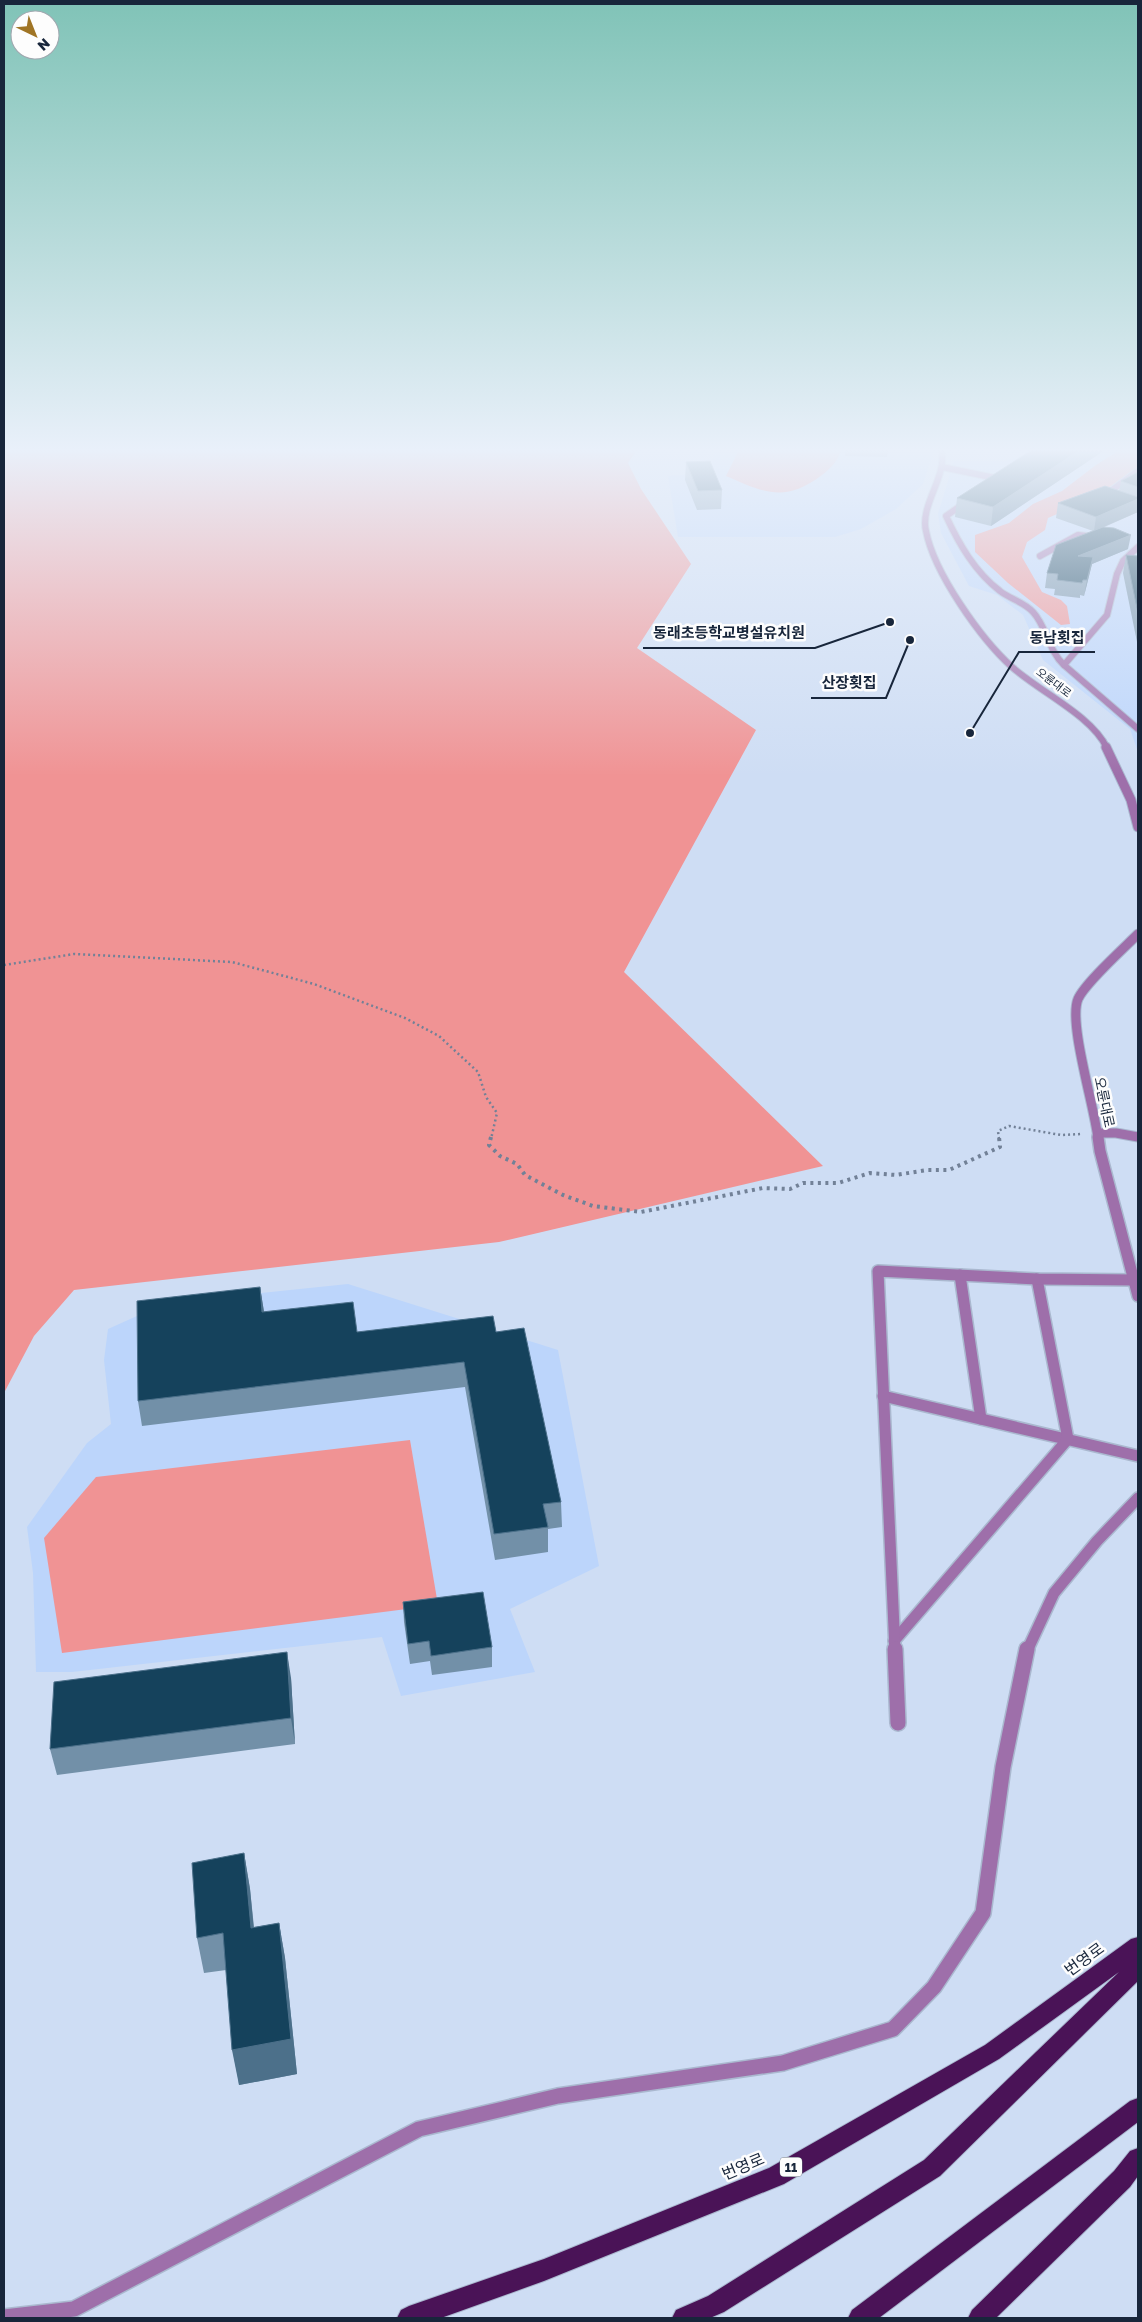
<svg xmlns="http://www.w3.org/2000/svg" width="1142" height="2322" viewBox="0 0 1142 2322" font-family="'Golos Text','Noto Sans KR',sans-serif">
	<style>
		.built { fill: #bcd5fb }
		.green { fill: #f09394 }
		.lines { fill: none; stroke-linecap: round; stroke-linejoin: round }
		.service-far3-casing { stroke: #aab8cf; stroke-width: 8 }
		.service-far2-casing { stroke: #aab8cf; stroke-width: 11 }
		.service-far1-casing { stroke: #aab8cf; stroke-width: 14 }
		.service-casing { stroke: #aab8cf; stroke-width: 18 }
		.tertiary-far2-casing { stroke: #aab8cf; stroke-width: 8 }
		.tertiary-far1-casing { stroke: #aab8cf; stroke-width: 11 }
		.tertiary-casing { stroke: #aab8cf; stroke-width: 14 }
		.trunk-casing { stroke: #aab8cf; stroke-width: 2 }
		.path-far1 { stroke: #728197; stroke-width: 2.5; stroke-dasharray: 2 3; stroke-linecap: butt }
		.path { stroke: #728197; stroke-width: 4; stroke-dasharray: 3 4.5; stroke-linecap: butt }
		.service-far3 { stroke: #9e6faa; stroke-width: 6 }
		.service-far2 { stroke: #9e6faa; stroke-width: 9 }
		.service-far1 { stroke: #9e6faa; stroke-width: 11 }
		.service { stroke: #9e6faa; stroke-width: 15 }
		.tertiary-far2 { stroke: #9e6faa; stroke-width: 6 }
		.tertiary-far1 { stroke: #9e6faa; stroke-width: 9 }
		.tertiary { stroke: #9e6faa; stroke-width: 11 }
		.trunk { fill: #4a1357; fill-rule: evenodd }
		.wall { fill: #7290a8 }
		.shaded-wall { fill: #4c708a }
		.building { fill: #15425c; stroke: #4c708a }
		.labels { text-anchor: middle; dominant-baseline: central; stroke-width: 5; stroke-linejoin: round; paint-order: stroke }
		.far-street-label { font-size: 11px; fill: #18263b; stroke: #fdfdfd }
		.shield { fill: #fdfdfd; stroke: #5d6675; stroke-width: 1 }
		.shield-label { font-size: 12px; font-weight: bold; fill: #18263b }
		.street-label { font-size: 14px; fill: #18263b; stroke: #fdfdfd }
		.near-street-label { font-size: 16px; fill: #18263b; stroke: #fdfdfd }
		.leader { fill: none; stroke: #18263b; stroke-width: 2 }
		.callout-dot { fill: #18263b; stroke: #fdfdfd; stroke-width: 2 }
		.callout-label { font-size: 15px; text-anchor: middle; font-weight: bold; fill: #18263b; stroke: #fdfdfd; stroke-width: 5; stroke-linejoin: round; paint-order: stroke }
	</style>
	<rect width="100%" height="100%" fill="#ceddf4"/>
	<!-- built -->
	<g class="built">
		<polygon points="715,450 934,450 923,484 896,509 861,529 835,537 678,537 668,476 710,473"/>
		<polygon points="1034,450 1138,450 1138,752 1130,729 1043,660 1023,615 997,595 969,586 941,533 938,514 954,461 1007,461"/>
		<polygon points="348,1284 558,1350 599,1566 510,1609 535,1672 401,1696 382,1637 72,1672 36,1672 33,1573 27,1527 87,1443 111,1424 104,1360 108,1329 166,1303"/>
	</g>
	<!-- green -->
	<g class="green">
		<polygon points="4,450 637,450 628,463 641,489 691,564 637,648 756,730 624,972 823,1166 499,1242 74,1290 34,1336 4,1393"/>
		<path d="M739,450H841C838,461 830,469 822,475C785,503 765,493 726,476Z"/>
		<polygon points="1120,450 1138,450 1138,467 1098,496 1048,518 1045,530 1027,542 1022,557 1042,592 1061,600 1067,606 1070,624 1061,625 1008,583 975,552 975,535 1009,523 1033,504 1062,491 1096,465"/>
		<polygon points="410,1440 438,1605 62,1653 44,1538 96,1477"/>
	</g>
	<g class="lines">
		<defs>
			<g id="service-far3">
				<polyline points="942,467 1000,479"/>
				<polyline points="1104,496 1138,471"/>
				<path d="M966,502L946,516C959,544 975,572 1000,591C1010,599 1024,602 1033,612C1047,627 1048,650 1064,665"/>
				<polyline points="1138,547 1123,561 1117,574 1107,615 1064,665 1138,729"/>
				<polyline points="1040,556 1078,535 1096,537"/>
			</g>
			<polyline id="service-far2" points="1098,1133 1116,1133 1138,1137"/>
			<g id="service-far1">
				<polyline points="960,1275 981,1419"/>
				<polyline points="883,1396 1138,1456"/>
				<polyline points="894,1641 1068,1439 1037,1279"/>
				<polyline points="895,1651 878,1271 1037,1279 1135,1280"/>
				<polyline points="1027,1651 1054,1593 1097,1541 1138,1498"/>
			</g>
			<g id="service">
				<polyline points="895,1649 898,1723"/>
				<polyline points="4,2317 74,2309 419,2129 558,2096 783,2063 893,2029 934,1987 983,1913 1003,1767 1027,1649"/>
			</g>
			<path id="tertiary-far2" d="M942,450C942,456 943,463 941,469C937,488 921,511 926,531C934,573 981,639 1012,667C1040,692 1091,715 1107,748"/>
			<g id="tertiary-far1">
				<polyline points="1106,747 1131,800 1138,827"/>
				<path d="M1098,1139C1095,1108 1068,1023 1078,999C1085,983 1124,948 1138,934"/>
			</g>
			<polyline id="tertiary" points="1098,1137 1100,1151 1138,1296"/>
			<g id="trunk">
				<polygon points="1138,1937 1138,1981 940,2176 724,2312 710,2318 672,2318 676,2310 708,2296 924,2160 1119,1972 999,2059 784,2184 544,2281 441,2318 397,2318 401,2310 409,2306 544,2259 769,2168 985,2045 1131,1939"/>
				<polygon points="1138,2098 1138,2122 879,2318 848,2318 852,2310 1130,2101"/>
				<polygon points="1138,2148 1138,2176 1130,2187 996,2318 968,2318 972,2310 1114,2171 1130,2151"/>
			</g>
		</defs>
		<!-- service-far3 casing -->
		<use href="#service-far3" class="service-far3-casing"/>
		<!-- service-far2 casing -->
		<use href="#service-far2" class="service-far2-casing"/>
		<!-- service-far1 casing -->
		<use href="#service-far1" class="service-far1-casing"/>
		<!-- service casing -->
		<use href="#service" class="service-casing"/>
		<!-- tertiary-far2 casing -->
		<use href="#tertiary-far2" class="tertiary-far2-casing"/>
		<!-- tertiary-far1 casing -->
		<use href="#tertiary-far1" class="tertiary-far1-casing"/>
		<!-- tertiary casing -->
		<use href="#tertiary" class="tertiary-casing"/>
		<!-- trunk casing -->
		<use href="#trunk" class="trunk-casing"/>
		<!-- path-far1 -->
		<g class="path-far1">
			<polyline points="4,965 74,954 232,962 314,984 405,1018 439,1036 478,1072 486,1097 497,1113 491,1139"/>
			<polyline points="999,1139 998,1131 1009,1126 1061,1135 1081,1134"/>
		</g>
		<!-- path -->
		<polyline class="path" points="491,1137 489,1145 500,1156 517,1164 525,1175 563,1195 593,1206 641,1212 763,1188 790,1189 803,1183 838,1183 870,1173 896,1175 927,1170 949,1170 1000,1147 999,1137"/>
		<!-- service-far3 -->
		<use href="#service-far3" class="service-far3"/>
		<!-- service-far2 -->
		<use href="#service-far2" class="service-far2"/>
		<!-- service-far1 -->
		<use href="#service-far1" class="service-far1"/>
		<!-- service -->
		<use href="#service" class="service"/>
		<!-- tertiary-far2 -->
		<use href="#tertiary-far2" class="tertiary-far2"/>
		<!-- tertiary-far1 -->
		<use href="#tertiary-far1" class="tertiary-far1"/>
		<!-- tertiary -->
		<use href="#tertiary" class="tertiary"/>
		<!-- trunk -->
		<use href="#trunk" class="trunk"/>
	</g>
	<!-- wall -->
	<g class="wall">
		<polygon points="845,450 888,450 887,457 845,456"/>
		<polygon points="1032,450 1102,450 1102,452 991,526 955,517 957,498"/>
		<polygon points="686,462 722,490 721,509 697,510 685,480"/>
		<polygon points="1138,472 1138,512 1100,529 1128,549 1092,564 1084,596 1080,595 1080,598 1054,595 1055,589 1045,588 1047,573 1093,531 1056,518 1058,503 1119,491 1121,481"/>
		<polygon points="1126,555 1138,556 1138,643 1137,642 1123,573"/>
		<polygon points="260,1287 264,1312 357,1332 496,1332 561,1502 562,1527 548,1529 548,1552 495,1560 465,1387 142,1426 138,1401"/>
		<polygon points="403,1602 492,1647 492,1667 432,1675 430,1661 410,1664 404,1622"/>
		<polygon points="291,1678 295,1744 57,1775 50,1749"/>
		<polygon points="244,1853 250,1889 254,1927 279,1923 285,1958 297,2074 239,2085 226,1970 204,1973 197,1938"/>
	</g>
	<!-- shaded-wall -->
	<g class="shaded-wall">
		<polygon points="1080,450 1102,450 1102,452 991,526 993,507"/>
		<polygon points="1138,499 1138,512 1094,531 1096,517"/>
		<polygon points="1131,535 1128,549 1092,564 1084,596 1087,580 1078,556"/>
		<polygon points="260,1287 264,1312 262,1312"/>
		<polygon points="287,1652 291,1678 295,1744 291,1718"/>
		<polygon points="244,1853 250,1889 257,1963 251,1928"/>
		<polygon points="279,1923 285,1958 297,2074 239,2085 232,2050"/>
	</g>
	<!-- building -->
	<g class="building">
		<polygon points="1032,450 1080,450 993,507 957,498"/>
		<polygon points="710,461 722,490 698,491 686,462"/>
		<polygon points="1138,472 1138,487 1121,481"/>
		<polygon points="1105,486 1138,497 1138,499 1096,517 1058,503"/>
		<polygon points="1103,527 1114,528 1131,535 1078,556 1093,557 1087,580 1083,580 1082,583 1057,580 1058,574 1047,573 1056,545"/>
		<polygon points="1126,555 1138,556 1138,613"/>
		<polygon points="260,1287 262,1312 353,1302 357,1332 493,1316 496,1332 524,1328 561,1502 543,1504 548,1527 494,1534 464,1362 138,1401 137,1301"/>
		<polygon points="483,1592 492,1647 431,1656 429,1641 408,1644 403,1602"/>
		<polygon points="287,1652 291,1718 50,1749 54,1682"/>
		<polygon points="244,1853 251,1928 279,1923 291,2039 232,2050 223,1933 197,1938 192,1863"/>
	</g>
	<!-- sky -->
	<linearGradient id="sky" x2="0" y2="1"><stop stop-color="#80c3b7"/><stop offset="0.58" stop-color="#e9f0fa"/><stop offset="1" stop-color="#e9f0fa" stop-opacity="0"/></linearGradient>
	<rect width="1142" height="776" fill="url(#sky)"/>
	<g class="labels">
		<!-- far-street labels -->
		<g class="far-street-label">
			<text transform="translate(1054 682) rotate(37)">오륜대로</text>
		</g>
		<!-- shield labels -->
		<rect class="shield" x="780" y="2157.5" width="22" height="19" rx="4"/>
		<g class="shield-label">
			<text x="791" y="2167">11</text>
		</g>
		<!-- street labels -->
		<g class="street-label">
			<text transform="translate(1105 1102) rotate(78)">오륜대로</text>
		</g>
		<!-- near-street labels -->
		<g class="near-street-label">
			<text transform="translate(1084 1959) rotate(-36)">번영로</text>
			<text transform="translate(743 2166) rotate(-23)">번영로</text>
		</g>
	</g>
	<!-- callouts -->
	<path class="leader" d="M890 622L815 648H643M970 733L1019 652H1095M910 640L886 698H811"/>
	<g class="callout-dot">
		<circle cx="890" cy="622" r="5"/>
		<circle cx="970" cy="733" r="5"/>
		<circle cx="910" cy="640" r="5"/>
	</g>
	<g class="callout-label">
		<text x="729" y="638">동래초등학교병설유치원</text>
		<text x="1057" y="643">동남횟집</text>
		<text x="849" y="688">산장횟집</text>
	</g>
	<!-- border -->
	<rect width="1142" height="2322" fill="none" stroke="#18263b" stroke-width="10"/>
	<!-- north arrow -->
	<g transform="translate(35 35) rotate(137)"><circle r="24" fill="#fdfdfd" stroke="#a1a7af"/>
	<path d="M0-4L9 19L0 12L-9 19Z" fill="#a07525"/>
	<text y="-8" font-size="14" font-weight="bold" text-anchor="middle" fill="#18263b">N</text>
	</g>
</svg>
